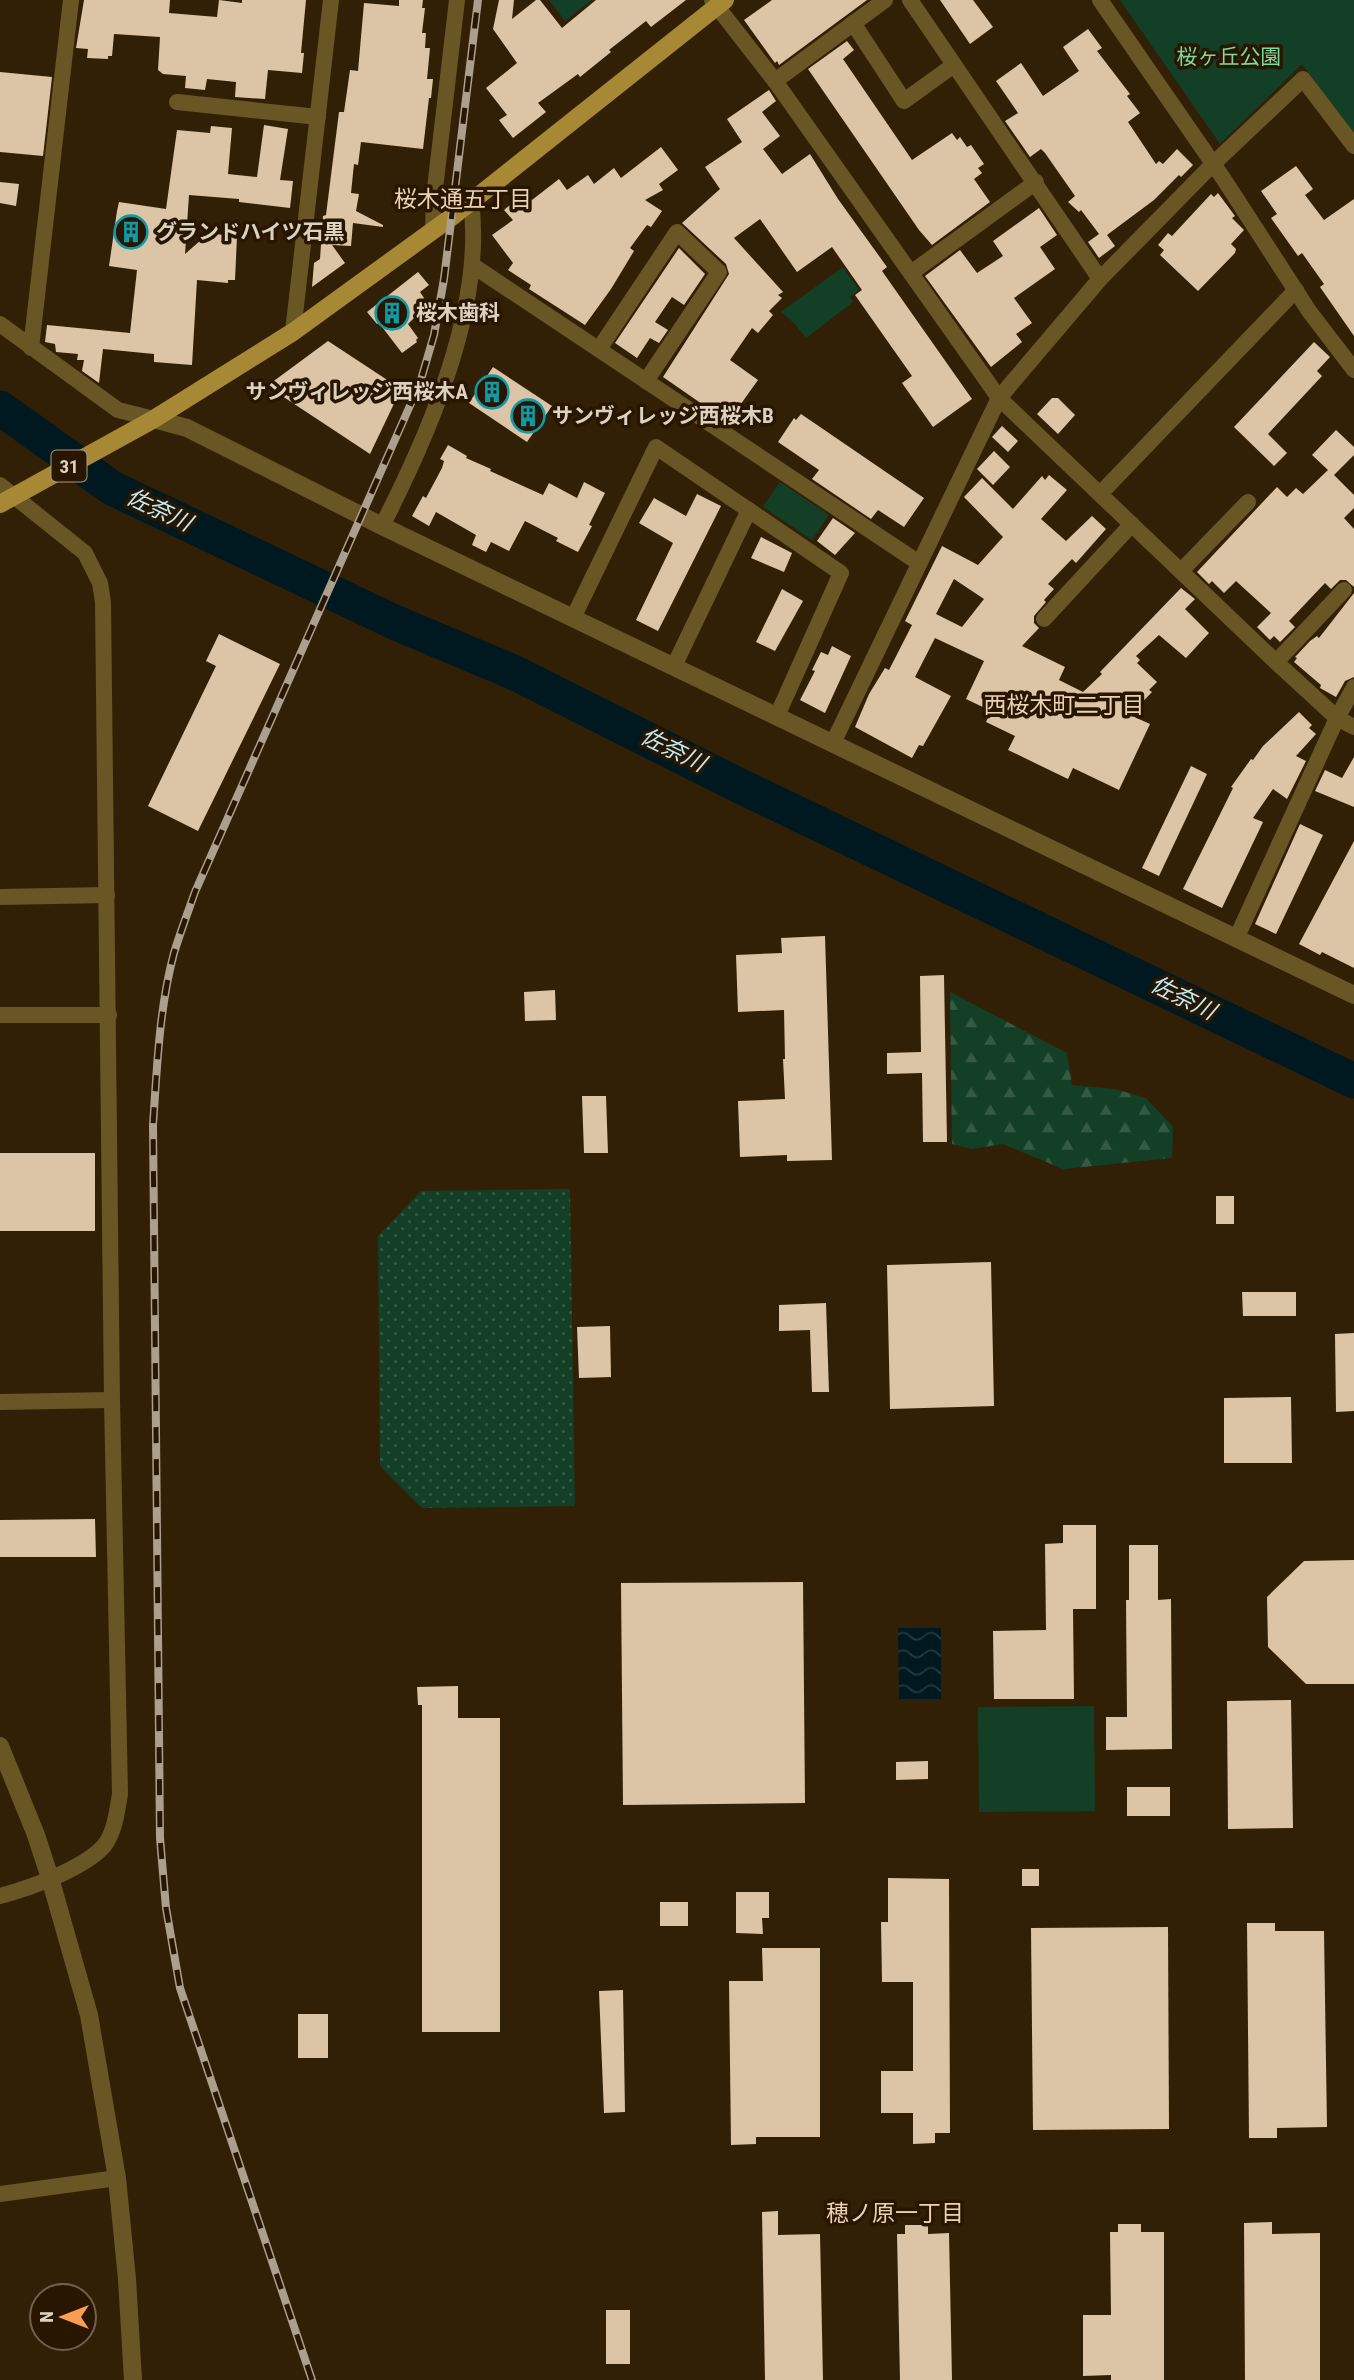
<svg xmlns="http://www.w3.org/2000/svg" width="1354" height="2380" viewBox="0 0 1354 2380" font-family="'Roboto Condensed','Noto Sans JP',sans-serif">
	<style>
		.grass { fill: url(#grass-dots) }
		.forest { fill: url(#forest-firs) }
		.park { fill: #123f25 }
		.water { fill: url(#water-waves) }
		.lines { fill: none; stroke-linecap: round; stroke-linejoin: round }
		.river { stroke: #00181f; stroke-width: 35 }
		.building { fill: #dcc4a6; fill-rule: evenodd }
		.minor { stroke: #695625; stroke-width: 16 }
		.tertiary { stroke: #695625; stroke-width: 18 }
		.primary { stroke: #a78834; stroke-width: 18 }
		.rail-casing { stroke: #ad9f8d; stroke-width: 8 }
		.rail { stroke: #281600; stroke-width: 5; stroke-dasharray: 16; stroke-linecap: butt }
		.labels { text-anchor: middle; dominant-baseline: central; stroke-width: 7; stroke-linejoin: round; paint-order: stroke }
		.shield { fill: #281600; stroke: #a79988; stroke-width: 2 }
		.shield-label { font-size: 19px; font-weight: bold; fill: #ddd1c2 }
		.park-label { font-size: 21px; fill: #79db9d; stroke: #281600 }
		.poi-label { font-size: 21px; font-weight: bold; fill: #ddd1c2; stroke: #281600; text-anchor: start }
		.neighbourhood-label { font-size: 23px; fill: #ebd2b4; stroke: #281600 }
		.water-label { font-size: 23px; font-style: italic; fill: #beecfa; stroke: #281600 }
	</style>
	<defs>
		<pattern id="grass-dots" width="8" height="8" patternUnits="userSpaceOnUse" patternTransform="scale(1.75)"><rect width="8" height="8" fill="#123f25"/><path d="M2 2h.1M6 6h.1" fill="none" stroke="#345a43" stroke-width="1.8" stroke-linecap="round"/></pattern>
		<pattern id="forest-firs" width="22" height="20" patternUnits="userSpaceOnUse" patternTransform="scale(1.75)"><rect width="22" height="20" fill="#123f25"/><path d="M5 1l3.5 6h-7zM16 11l3.5 6h-7z" fill="#345a43"/></pattern>
		<pattern id="water-waves" width="16" height="10" patternUnits="userSpaceOnUse" patternTransform="scale(1.75)"><rect width="16" height="10" fill="#00181f"/><path d="M0 5q4-4 8 0t8 0" fill="none" stroke="#25393e"/></pattern>
	</defs>
	<rect width="100%" height="100%" fill="#322006"/>
	<!-- grass -->
	<polygon class="grass" points="570,1189 575,1506 422,1508 380,1466 378,1236 421,1191"/>
	<!-- forest -->
	<polygon class="forest" points="950,992 1067,1053 1072,1085 1115,1089 1146,1098 1173,1127 1172,1158 1063,1169 1003,1144 972,1149 952,1144"/>
	<!-- park -->
	<g class="park">
		<polygon points="549,0 592,0 565,21"/>
		<polygon points="1120,0 1354,0 1354,134 1302,64 1220,144"/>
		<polygon points="843,267 859,290 850,297 853,302 806,338 795,324 781,312"/>
		<polygon points="780,482 829,515 812,540 763,507"/>
		<polygon points="1094,1706 1095,1811 979,1812 978,1707"/>
	</g>
	<!-- water -->
	<polygon class="water" points="898,1628 941,1628 941,1699 899,1699"/>
	<g class="lines">
		<!-- river -->
		<polyline class="river" points="0,408 112,488 394,622 513,672 738,785 1354,1081"/>
	</g>
	<!-- building -->
	<g class="building">
		<polygon points="84,0 170,0 169,13 217,17 219,0 242,3 242,0 306,0 301,53 304,53 302,73 268,70 265,99 235,97 236,82 207,79 205,90 185,88 186,76 163,74 158,70 160,37 114,34 112,56 108,56 108,59 87,58 88,49 76,48"/>
		<polygon points="399,0 423,0 422,8 425,8 422,33 426,33 425,48 430,48 427,79 433,79 431,98 429,98 423,149 361,142 358,165 354,164 351,193 359,194 356,211 383,225 383,227 353,223 351,246 332,245 345,263 312,287 314,263 320,259 323,216 326,215 339,112 344,112 350,70 358,71 364,3 399,6"/>
		<polygon points="499,0 514,0 512,19 536,0 540,0 562,28 596,0 686,0 651,27 646,21 609,50 611,52 580,77 578,74 538,103 546,112 513,138 499,120 507,115 486,88 517,63 493,29"/>
		<polygon points="772,0 867,0 779,65 777,61 775,63 744,20"/>
		<polygon points="940,0 973,0 993,27 970,44"/>
		<polygon points="1088,29 1102,48 1097,51 1130,94 1127,96 1140,113 1128,122 1156,164 1159,161 1163,164 1177,149 1193,165 1181,177 1179,175 1154,200 1107,235 1115,246 1099,258 1088,242 1099,234 1081,210 1079,212 1068,202 1075,196 1045,153 1041,149 1030,157 1005,121 1018,113 996,81 1021,63 1043,96 1079,71 1063,47"/>
		<polygon points="847,41 854,50 843,59 912,160 952,133 957,140 960,137 967,147 971,145 984,164 978,168 982,173 974,179 990,202 932,245 919,230 808,69"/>
		<polygon points="0,72 52,77 43,156 0,152"/>
		<polygon points="769,90 776,101 762,112 780,136 763,149 782,174 810,154 838,199 887,267 882,271 972,399 933,427 902,383 912,376 855,295 862,290 832,247 797,272 760,219 734,238 783,292 778,295 782,298 769,311 773,315 758,333 752,328 730,360 758,380 728,422 663,377 729,274 726,264 682,223 720,189 705,167 742,142 727,119"/>
		<polygon points="264,125 288,129 280,180 293,181 290,208 239,202 239,199 189,195 185,254 209,233 237,237 235,280 228,280 228,283 197,280 192,365 154,362 154,354 103,349 99,383 82,371 84,360 77,360 78,354 56,352 55,344 45,342 47,325 130,333 137,270 109,266 117,211 119,202 166,209 177,130 210,133 211,126 232,128 228,174 257,177"/>
		<polygon points="661,147 678,170 659,184 663,190 645,200 662,211 651,227 647,225 630,248 634,251 611,289 585,325 529,289 531,285 508,270 513,263 492,235 513,220 504,210 526,192 532,200 559,179 567,190 588,175 594,184 614,168 621,178"/>
		<polygon points="1296,166 1313,189 1305,195 1324,220 1354,199 1354,336 1320,287 1324,284 1302,253 1298,256 1271,218 1277,214 1261,191"/>
		<polygon points="0,182 19,184 16,206 0,203"/>
		<polygon points="1218,193 1235,216 1232,218 1244,230 1231,244 1236,249 1235,253 1198,291 1160,255 1164,250 1158,245 1168,233 1172,236 1211,194 1214,197"/>
		<polygon points="1039,208 1057,235 1040,247 1055,269 1014,298 1032,323 1016,334 1022,342 991,367 925,276 960,250 977,273 1003,256 993,241"/>
		<polygon points="679,248 705,274 684,305 672,297 655,322 668,330 659,343 650,338 637,358 615,343"/>
		<polygon points="418,272 429,285 420,292 424,298 419,302 424,308 408,324 418,338 416,340 417,342 402,353 379,323 377,324 367,312"/>
		<polygon points="328,341 401,389 370,454 267,386"/>
		<polygon points="1314,342 1330,357 1317,371 1322,376 1268,434 1287,453 1274,466 1234,427"/>
		<polygon points="493,367 552,406 527,442 469,403"/>
		<polygon points="1052,398 1058,398 1075,415 1058,434 1037,414"/>
		<polygon points="801,414 924,498 904,527 878,510 871,519 812,479 819,470 778,442 794,418 796,420"/>
		<polygon points="1002,426 1018,441 1008,452 992,437"/>
		<polygon points="1336,430 1354,447 1354,455 1334,475 1354,495 1354,508 1344,518 1354,529 1354,587 1346,580 1340,580 1331,589 1325,583 1289,621 1295,627 1280,642 1274,636 1270,640 1257,627 1271,613 1236,581 1224,593 1212,581 1209,584 1197,572 1277,487 1287,497 1296,488 1303,494 1328,470 1312,455"/>
		<polygon points="448,445 467,456 466,458 491,469 490,471 543,495 549,483 577,498 584,482 605,493 589,525 592,526 578,552 556,541 558,538 525,521 509,551 491,542 486,552 472,545 476,535 436,512 429,526 412,516 423,496 426,498 442,468 444,461 440,459"/>
		<polygon points="994,451 1010,467 993,485 977,469"/>
		<path d="M1049,475L1067,490L1041,519L1066,541L1092,516L1106,529L1076,563L1072,559L1048,584L1054,589L1044,600L1046,602L1034,616V623L1039,628L1022,646L1065,667L1059,680L1083,692L1102,674L1100,672L1181,588L1195,599L1185,609L1209,633L1186,658L1159,635L1136,656L1140,660L1137,663L1157,682L1149,690L1152,692L1130,715L1150,724L1119,790L1073,768L1068,779L1008,750L1015,736L986,722L991,711L966,699L984,661L935,638L915,677L951,696L923,746L919,745L912,758L855,727L869,694L885,668L889,670L912,625L905,621L942,546L978,565L1003,537L964,497L982,478L1013,509L1042,476L1045,480ZM954,579L984,599L962,627L936,614Z"/>
		<polygon points="697,494 721,506 658,631 636,620 673,543 639,523 654,498 686,516"/>
		<polygon points="833,518 855,533 835,555 817,541"/>
		<polygon points="761,537 792,553 784,572 751,558"/>
		<polygon points="782,589 803,601 775,651 756,642"/>
		<polygon points="1354,593 1354,677 1345,681 1336,697 1320,688 1321,685 1294,662 1297,658 1295,657 1310,641 1317,636 1319,638"/>
		<polygon points="219,634 280,664 198,831 148,806 216,666 206,661"/>
		<polygon points="832,646 851,656 825,713 800,700 815,671 812,670 821,652 828,655"/>
		<polygon points="1299,712 1312,725 1309,728 1316,734 1296,756 1306,761 1287,799 1273,789 1253,818 1263,822 1222,908 1183,889 1233,788 1231,787 1251,759 1253,760 1263,746"/>
		<polygon points="1354,757 1354,807 1315,791 1325,770 1342,778"/>
		<polygon points="1191,766 1207,774 1159,876 1142,868"/>
		<polygon points="1300,824 1323,835 1276,934 1255,924"/>
		<polygon points="1354,841 1354,968 1322,952 1320,955 1299,944"/>
		<polygon points="825,936 832,1160 787,1161 787,1155 740,1157 738,1101 785,1099 783,1059 785,1059 784,1010 738,1012 736,955 782,953 781,938"/>
		<polygon points="944,975 947,1142 923,1142 922,1073 887,1074 887,1053 921,1052 920,976"/>
		<polygon points="555,990 556,1020 525,1021 524,992"/>
		<polygon points="582,1096 606,1096 608,1153 584,1153"/>
		<rect x="0" y="1153" width="95" height="78"/>
		<rect x="1216" y="1196" width="18" height="28"/>
		<polygon points="991,1262 994,1406 890,1409 887,1265"/>
		<polygon points="1242,1292 1296,1292 1296,1316 1243,1316"/>
		<polygon points="826,1303 829,1392 812,1392 810,1330 779,1331 779,1305"/>
		<polygon points="610,1326 611,1377 579,1378 577,1327"/>
		<polygon points="1354,1333 1354,1411 1336,1412 1335,1334"/>
		<polygon points="1291,1397 1292,1463 1224,1463 1224,1398"/>
		<polygon points="95,1519 96,1557 0,1557 0,1520"/>
		<polygon points="1063,1525 1096,1525 1096,1609 1073,1609 1074,1699 994,1699 993,1631 1046,1630 1045,1544 1063,1543"/>
		<polygon points="1129,1545 1158,1545 1158,1600 1171,1599 1172,1749 1106,1750 1106,1717 1127,1717 1126,1600 1129,1600"/>
		<polygon points="1354,1560 1354,1684 1306,1684 1268,1647 1267,1597 1304,1561"/>
		<polygon points="803,1582 805,1803 623,1805 621,1583"/>
		<polygon points="458,1686 458,1718 500,1718 500,2032 422,2032 422,1705 418,1705 417,1687"/>
		<polygon points="1291,1700 1293,1828 1228,1829 1227,1701"/>
		<polygon points="928,1761 928,1779 896,1780 896,1762"/>
		<rect x="1127" y="1787" width="43" height="29"/>
		<rect x="1022" y="1869" width="17" height="17"/>
		<polygon points="888,1878 949,1879 950,2133 935,2133 935,2143 913,2144 913,2113 881,2113 881,2071 913,2071 913,1982 882,1982 881,1922 888,1922"/>
		<polygon points="736,1892 769,1892 769,1918 762,1918 763,1934 736,1933"/>
		<rect x="660" y="1902" width="28" height="24"/>
		<polygon points="1247,1923 1275,1923 1275,1931 1324,1931 1327,2127 1277,2128 1277,2138 1249,2138"/>
		<polygon points="1168,1927 1169,2129 1033,2130 1031,1928"/>
		<polygon points="762,1948 820,1948 820,2137 756,2137 756,2144 731,2145 729,1981 763,1981"/>
		<polygon points="623,1990 625,2112 604,2113 599,1991"/>
		<rect x="298" y="2014" width="30" height="44"/>
		<polygon points="778,2211 778,2235 820,2234 823,2380 765,2380 762,2212"/>
		<polygon points="1272,2222 1272,2234 1320,2233 1320,2380 1245,2380 1244,2223"/>
		<polygon points="1118,2224 1141,2224 1141,2232 1164,2232 1164,2380 1111,2380 1111,2375 1083,2376 1083,2315 1111,2315 1110,2232 1118,2232"/>
		<polygon points="905,2225 928,2225 928,2234 949,2233 952,2380 900,2380 897,2234 905,2234"/>
		<rect x="606" y="2310" width="24" height="54"/>
	</g>
	<g class="lines">
		<!-- minor -->
		<g class="minor">
			<polyline points="712,0 775,81 999,398 1276,662 1337,718 1354,727"/>
			<polyline points="910,0 1100,279"/>
			<polyline points="1100,0 1223,178 1309,311 1354,370"/>
			<polyline points="853,23 904,101 954,65"/>
			<polyline points="775,81 885,0"/>
			<polyline points="177,102 318,117"/>
			<polyline points="433,230 434,197 457,0"/>
			<polyline points="472,265 919,563"/>
			<polyline points="911,273 1036,182"/>
			<polyline points="0,324 118,410 154,419"/>
			<polyline points="293,332 331,0"/>
			<polyline points="31,348 71,0"/>
			<polyline points="599,349 677,232 719,272 646,381"/>
			<path d="M0,485L85,553L100,583L103,602L112,1400L120,1794C117,1811 115,1832 104,1846C83,1869 30,1888 0,1896"/>
			<polyline points="1100,494 1296,290"/>
			<path d="M382,526C429,434 485,306 471,201"/>
			<polyline points="1181,571 1248,502"/>
			<polyline points="573,618 656,447 841,573 777,716"/>
			<polyline points="1044,619 1132,524"/>
			<polyline points="1276,662 1344,590"/>
			<polyline points="674,666 749,510"/>
			<polyline points="833,743 999,398 1100,279 1213,164 1303,79 1354,146"/>
			<polyline points="0,897 107,895"/>
			<polyline points="1236,939 1337,718 1354,687"/>
			<polyline points="0,1015 109,1015"/>
			<polyline points="0,1402 112,1400"/>
			<polyline points="0,2194 117,2178"/>
		</g>
		<!-- tertiary -->
		<g class="tertiary">
			<polyline points="154,419 187,428 382,526 1354,995"/>
			<polyline points="0,1746 36,1835 50,1878 89,2015 117,2178 127,2279 133,2380"/>
		</g>
		<!-- primary -->
		<polyline class="primary" points="0,504 154,419 293,332 453,216 725,0"/>
		<defs>
			<path id="rail" d="M312,2380L180,1988L166,1908L160,1838L153,1125C157,1068 159,1009 174,953C180,933 188,912 195,892L420,383L434,335L444,279L478,0"/>
		</defs>
		<!-- rail casing -->
		<use href="#rail" class="rail-casing"/>
		<!-- rail -->
		<use href="#rail" class="rail"/>
	</g>
	<!-- icons -->
	<defs>
		<symbol id="building-ring" viewBox="-11 -11 22 22"><circle r="9.5" fill="#281600" stroke="#0f9aa8" stroke-width="1.5"/><path d="M-4-6H4V6H1V3H-1V6H-4ZM-2.5-4.3h1.7v1.8h-1.7ZM.8-4.3h1.7v1.8H.8ZM-2.5-1h1.7V.8h-1.7ZM.8-1h1.7V.8H.8Z" fill="#0f9aa8"/></symbol>
	</defs>
	<g fill-rule="evenodd">
		<use href="#building-ring" x="112" y="213" width="38" height="38"/>
		<use href="#building-ring" x="373" y="294" width="38" height="38"/>
		<use href="#building-ring" x="473" y="373" width="38" height="38"/>
		<use href="#building-ring" x="509" y="397" width="38" height="38"/>
	</g>
	<g class="labels">
		<!-- shield labels -->
		<rect class="shield" x="51.5" y="450.5" width="35" height="31" rx="5"/>
		<g class="shield-label">
			<text x="69" y="466">31</text>
		</g>
		<!-- park labels -->
		<g class="park-label">
			<text x="1229" y="57">桜ヶ丘公園</text>
		</g>
		<!-- poi labels -->
		<g class="poi-label">
			<text x="156" y="232">グランドハイツ石黒</text>
			<text x="416" y="313">桜木歯科</text>
			<text x="468" y="392" text-anchor="end">サンヴィレッジ西桜木A</text>
			<text x="552" y="416">サンヴィレッジ西桜木B</text>
		</g>
		<!-- neighbourhood labels -->
		<g class="neighbourhood-label">
			<text x="463" y="199">桜木通五丁目</text>
			<text x="1064" y="705">西桜木町二丁目</text>
			<text x="895" y="2213">穂ノ原一丁目</text>
		</g>
		<!-- water labels -->
		<g class="water-label">
			<text transform="translate(159 510) rotate(25)">佐奈川</text>
			<text transform="translate(673 750) rotate(26)">佐奈川</text>
			<text transform="translate(1183 998) rotate(26)">佐奈川</text>
		</g>
	</g>
	<!-- north arrow -->
	<g transform="translate(63 2317) rotate(270)"><circle r="33" fill="#281600" stroke="#70614e" stroke-width="2"/>
	<path d="M0-5L12 26L0 18L-12 26Z" fill="#fc9d53"/>
	<text y="-10" font-size="19" font-weight="bold" text-anchor="middle" fill="#ddd1c2">N</text>
	</g>
</svg>
